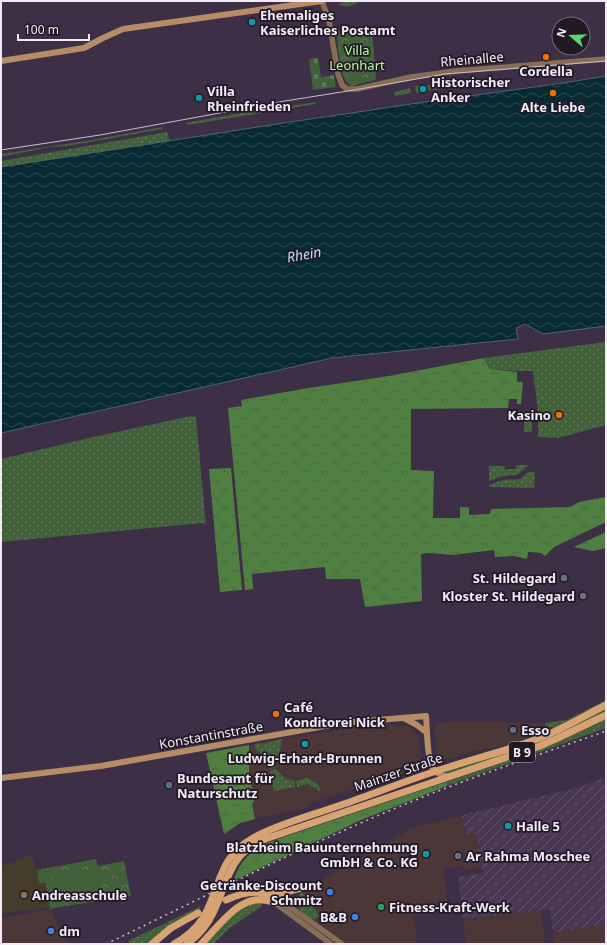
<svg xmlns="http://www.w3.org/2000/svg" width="607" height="945" viewBox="0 0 607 945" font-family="'Noto Sans',sans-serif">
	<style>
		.commercial { fill: #4c3738 }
		.industrial { fill: url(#industrial-furrows) }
		.education { fill: #453c2b }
		.grass { fill: url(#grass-dots) }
		.forest { fill: url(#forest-crowns) }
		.cemetery { fill: url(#cemetery-stones) }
		.park { fill: url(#park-crowns) }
		.pitch { fill: #426039 }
		.water { fill: url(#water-waves); stroke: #4e646f }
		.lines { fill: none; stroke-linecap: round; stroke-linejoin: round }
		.tertiary { stroke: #876d56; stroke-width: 5.5 }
		.secondary { stroke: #b58c67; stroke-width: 6 }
		.primary { stroke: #d8a373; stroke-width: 7 }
		.tram { stroke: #c8becf; stroke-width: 1 }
		.rail { stroke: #c8becf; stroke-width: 1.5; stroke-dasharray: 2 4; stroke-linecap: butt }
		.culture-dot { fill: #0f9aa8; stroke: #211a25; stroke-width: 1.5 }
		.food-dot { fill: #e8710a; stroke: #211a25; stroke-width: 1.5 }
		.worship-dot { fill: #6b7280; stroke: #211a25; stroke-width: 1.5 }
		.service-dot { fill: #5c6f8a; stroke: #211a25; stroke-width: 1.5 }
		.shop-dot { fill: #3f7fe0; stroke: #211a25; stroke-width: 1.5 }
		.education-dot { fill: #8d6e63; stroke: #211a25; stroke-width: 1.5 }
		.leisure-dot { fill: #2e9e5b; stroke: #211a25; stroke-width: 1.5 }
		.labels { text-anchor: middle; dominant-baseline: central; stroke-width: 3.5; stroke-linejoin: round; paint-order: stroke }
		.shield { fill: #211a25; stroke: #b5acba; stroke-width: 1 }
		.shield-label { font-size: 12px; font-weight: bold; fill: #f4ebfa }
		.poi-label { font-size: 13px; font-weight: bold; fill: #f4ebfa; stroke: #211a25; text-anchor: start }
		.park-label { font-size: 13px; fill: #b4f9a1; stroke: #211a25 }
		.street-label { font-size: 13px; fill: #f4ebfa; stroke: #211a25 }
		.water-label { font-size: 14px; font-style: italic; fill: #b3e3f3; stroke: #211a25 }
	</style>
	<defs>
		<pattern id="industrial-furrows" width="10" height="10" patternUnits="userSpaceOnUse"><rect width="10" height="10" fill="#493754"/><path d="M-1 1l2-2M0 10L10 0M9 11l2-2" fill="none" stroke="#64546e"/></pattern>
		<pattern id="grass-dots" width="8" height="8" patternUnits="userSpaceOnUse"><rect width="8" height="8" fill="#426039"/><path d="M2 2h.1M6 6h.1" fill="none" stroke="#5e7757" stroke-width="1.8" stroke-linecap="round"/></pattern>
		<pattern id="forest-crowns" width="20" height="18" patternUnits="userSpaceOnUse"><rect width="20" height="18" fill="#507f42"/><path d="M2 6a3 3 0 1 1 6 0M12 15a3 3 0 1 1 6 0" fill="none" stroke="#4d6546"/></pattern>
		<pattern id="cemetery-stones" width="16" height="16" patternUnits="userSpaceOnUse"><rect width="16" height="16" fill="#426039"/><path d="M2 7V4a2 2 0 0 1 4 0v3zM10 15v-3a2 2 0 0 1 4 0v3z" fill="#5e7757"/></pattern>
		<pattern id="park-crowns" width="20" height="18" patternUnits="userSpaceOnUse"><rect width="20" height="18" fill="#426039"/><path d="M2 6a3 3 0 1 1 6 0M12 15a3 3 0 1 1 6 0" fill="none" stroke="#5e7757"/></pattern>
		<pattern id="water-waves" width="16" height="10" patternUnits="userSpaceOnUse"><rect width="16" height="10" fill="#072a33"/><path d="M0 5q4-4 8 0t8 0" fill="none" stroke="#2c4951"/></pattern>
	</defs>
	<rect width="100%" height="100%" fill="#3d2f46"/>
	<!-- commercial -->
	<g class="commercial">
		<polygon points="453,721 545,723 546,728 539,733 511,744 479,750 449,759 441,759 437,755 434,727 437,724"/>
		<polygon points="380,724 406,726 411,727 415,732 418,736 421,755 419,766 416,769 312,803 309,807 255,819 252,804 254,801 249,771 249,745 293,737"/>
		<polygon points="462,815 466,834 476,833 482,868 464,870 463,866 443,869 449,907 414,914 417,944 344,944 313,920 320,916 302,892 410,829"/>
		<polygon points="50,909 67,944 1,944 1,918"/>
		<polygon points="541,910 545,944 466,944 463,919"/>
		<polygon points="606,924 606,944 554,944 553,933"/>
	</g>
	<!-- industrial -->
	<polygon class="industrial" points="606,777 606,924 553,933 550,909 463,919 458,877 483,873 476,833 466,834 462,815 576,788"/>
	<!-- education -->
	<polygon class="education" points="31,855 37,870 39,883 46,882 49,907 1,914 1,866"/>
	<!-- grass -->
	<g class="grass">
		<path d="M347,1H360C351,7 347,8 338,4Z"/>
		<polygon points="466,80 466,86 453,88 452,81"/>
		<polygon points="450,82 450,88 433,90 433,84"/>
		<polygon points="430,85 431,90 416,93 415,86"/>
		<polygon points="410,88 411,93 395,96 394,92"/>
		<polygon points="315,102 316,104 266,112 266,110"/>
		<polygon points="261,110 261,113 188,125 185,123 242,113"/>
		<polygon points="162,127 162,129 68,146 50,147 1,157 1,154 86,141"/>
		<polygon points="167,132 170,141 1,167 1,161"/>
		<polygon points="606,342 606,425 558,438 538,437 538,411 533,371 517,371 490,369 484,358"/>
		<polygon points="191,416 196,417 206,525 203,523 1,542 1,459 93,437"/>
		<rect x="524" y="421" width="8" height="11"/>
		<polygon points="516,465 529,465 517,475 503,476 489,481 489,466 505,466 505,469 516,469"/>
		<polygon points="528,472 535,472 534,488 489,487 489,485 503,480 520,479"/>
		<polygon points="606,700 606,701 553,728 551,727 546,728 545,723 566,720"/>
		<polygon points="606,708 606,711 604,712 557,735 533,746 444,775 442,773 486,758"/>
		<polygon points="606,719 606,728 447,786 446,782 550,746"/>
		<polygon points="282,739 280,752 283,763 274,757 275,768 270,769 267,758 256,750 254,744 261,743 261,744"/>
		<polygon points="276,769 284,778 294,781 295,787 274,791 270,771"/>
		<polygon points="307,778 318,784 321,792 308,784 297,787 296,781"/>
		<path d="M302,892L320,916L313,920C303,914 288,904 302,892Z"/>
		<path d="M261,903L262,906L231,927L213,944H205C221,928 236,904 261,903Z"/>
		<polygon points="201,906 198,912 150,944 130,944 128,941"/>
	</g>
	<!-- forest -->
	<g class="forest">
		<polygon points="484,358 490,369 517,372 517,382 523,382 521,404 517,404 517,399 509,399 508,408 411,409 411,470 434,471 433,518 460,518 460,507 469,507 469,515 490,514 491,509 570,507 579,502 606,497 606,522 554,547 545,556 541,553 528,552 527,559 514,556 495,557 494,550 453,555 428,553 421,554 422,601 365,607 360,579 326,579 325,567 252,574 253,589 245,590 228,408 242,406 241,400 302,389 389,376"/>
		<polygon points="231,468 242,590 220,592 209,469"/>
		<polygon points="606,532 606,548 593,551 574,547"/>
		<polygon points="249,745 249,771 254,801 252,804 255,819 240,823 224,834 206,753"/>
		<path d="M446,782L447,786L361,820L233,881C242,858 250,851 272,841Z"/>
	</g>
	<!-- cemetery -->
	<polygon class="cemetery" points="318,58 321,77 334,75 336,87 313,90 309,59"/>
	<!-- park -->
	<g class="park">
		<path d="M372,29L376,80L351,86C338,78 338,45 337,31Z"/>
		<polygon points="96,859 98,866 124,861 131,896 60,907 50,909 46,883 39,883 37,870"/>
	</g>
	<!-- pitch -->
	<polygon class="pitch" points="101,869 101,872 100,873 104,898 55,905 52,880 94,873 53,879 53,875"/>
	<!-- water -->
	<path class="water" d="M606,76V326L543,334L525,324L516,328L518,339L332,358L1,433V167C127,148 252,127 378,109C454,97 530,89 606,76Z"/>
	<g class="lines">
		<!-- tertiary -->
		<g class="tertiary">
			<polyline points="324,1 322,1 329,21 338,74 342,85 347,89 357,89 411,77 456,71 606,59"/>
			<polyline points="280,900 342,944"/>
			<polyline points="275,903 331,944"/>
		</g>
		<!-- secondary -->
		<g class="secondary">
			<polyline points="1,61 84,48 103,38 123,29 322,1"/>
			<polyline points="404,718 417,725 427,733"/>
			<path d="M1,778L101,766L342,723L426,716C427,727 427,758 432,767C436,773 441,776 448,777"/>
		</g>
		<!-- primary -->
		<g class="primary">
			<polyline points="270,894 281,893 301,888"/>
			<path d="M226,900C243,892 264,888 280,900"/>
			<polyline points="152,944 171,928 198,913"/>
			<path d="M174,944C185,938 196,929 203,918C221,888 217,858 253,838C278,824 313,815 341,805C376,793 410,779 446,768C479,757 515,749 547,735C567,726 586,715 606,705"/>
			<path d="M187,944C198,936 207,926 213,913C229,880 228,853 268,838L540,746L558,738L606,715"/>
			<path d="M201,944C220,926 242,888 275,903"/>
		</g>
		<!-- tram -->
		<polyline class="tram" points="1,150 100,135 285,101 354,90 445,74 606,61"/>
		<!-- rail -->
		<path class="rail" d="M106,944C202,898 297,849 396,808C465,779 536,756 606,731"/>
	</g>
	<!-- markers -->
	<g class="culture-dot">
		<circle cx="252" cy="22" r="4"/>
		<circle cx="423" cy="89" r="4"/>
		<circle cx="199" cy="98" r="4"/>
		<circle cx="305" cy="744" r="4"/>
		<circle cx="508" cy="826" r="4"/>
		<circle cx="426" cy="854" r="4"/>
	</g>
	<g class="food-dot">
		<circle cx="546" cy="57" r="4"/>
		<circle cx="553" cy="93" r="4"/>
		<circle cx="559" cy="415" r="4"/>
		<circle cx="276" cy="714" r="4"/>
	</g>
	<g class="worship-dot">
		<circle cx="564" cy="578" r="4"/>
		<circle cx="583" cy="596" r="4"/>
		<circle cx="458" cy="856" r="4"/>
	</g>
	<g class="service-dot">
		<circle cx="513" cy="730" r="4"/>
		<circle cx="169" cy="785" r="4"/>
	</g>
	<g class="shop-dot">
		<circle cx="330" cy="892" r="4"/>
		<circle cx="355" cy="917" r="4"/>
		<circle cx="51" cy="931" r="4"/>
	</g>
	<circle class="education-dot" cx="24" cy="895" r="4"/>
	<circle class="leisure-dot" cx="381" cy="907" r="4"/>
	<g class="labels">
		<!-- shield labels -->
		<rect class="shield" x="509" y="742" width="26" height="20" rx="3"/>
		<g class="shield-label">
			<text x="522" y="752">B 9</text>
		</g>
		<!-- poi labels -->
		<g class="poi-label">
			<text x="260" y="15">Ehemaliges<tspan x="260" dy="15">Kaiserliches Postamt</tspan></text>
			<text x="546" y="71" text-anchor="middle">Cordella</text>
			<text x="431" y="82">Historischer<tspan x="431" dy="15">Anker</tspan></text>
			<text x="207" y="91">Villa<tspan x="207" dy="15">Rheinfrieden</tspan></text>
			<text x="553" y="107" text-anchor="middle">Alte Liebe</text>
			<text x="551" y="415" text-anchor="end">Kasino</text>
			<text x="556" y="578" text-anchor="end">St. Hildegard</text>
			<text x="575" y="596" text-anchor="end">Kloster St. Hildegard</text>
			<text x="284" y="707">Café<tspan x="284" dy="15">Konditorei Nick</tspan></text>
			<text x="521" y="730">Esso</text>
			<text x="305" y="758" text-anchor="middle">Ludwig-Erhard-Brunnen</text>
			<text x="177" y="778">Bundesamt für<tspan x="177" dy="15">Naturschutz</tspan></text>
			<text x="516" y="826">Halle 5</text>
			<text x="418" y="847" text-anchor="end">Blatzheim Bauunternehmung<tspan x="418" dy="15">GmbH &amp; Co. KG</tspan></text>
			<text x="466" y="856">Ar Rahma Moschee</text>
			<text x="322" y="885" text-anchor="end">Getränke-Discount<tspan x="322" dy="15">Schmitz</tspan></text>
			<text x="32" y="895">Andreasschule</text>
			<text x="389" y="907">Fitness-Kraft-Werk</text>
			<text x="347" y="917" text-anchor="end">B&amp;B</text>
			<text x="59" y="931">dm</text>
		</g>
		<!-- park labels -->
		<g class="park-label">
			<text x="357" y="50">Villa<tspan x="357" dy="15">Leonhart</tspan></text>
		</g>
		<!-- street labels -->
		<g class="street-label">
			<text transform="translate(472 59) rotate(-5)">Rheinallee</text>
			<text transform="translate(211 735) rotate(-10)">Konstantinstraße</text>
			<text transform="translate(398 772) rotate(-19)">Mainzer Straße</text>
		</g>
		<!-- water labels -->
		<g class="water-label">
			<text transform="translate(304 254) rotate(-10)">Rhein</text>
		</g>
	</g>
	<!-- border -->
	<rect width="607" height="945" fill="none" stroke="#f4ebfa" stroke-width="4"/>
	<!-- north arrow -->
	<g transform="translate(571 36) rotate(289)"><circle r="19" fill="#211a25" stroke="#756e7a"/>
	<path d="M0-3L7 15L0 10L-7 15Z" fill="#5bd56e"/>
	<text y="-6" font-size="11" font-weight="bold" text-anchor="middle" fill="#f4ebfa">N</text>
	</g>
	<!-- scale -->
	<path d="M18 34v6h71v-6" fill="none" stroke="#f4ebfa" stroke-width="2"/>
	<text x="24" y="34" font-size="12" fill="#f4ebfa" stroke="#211a25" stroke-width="3" paint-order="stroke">100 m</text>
</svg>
